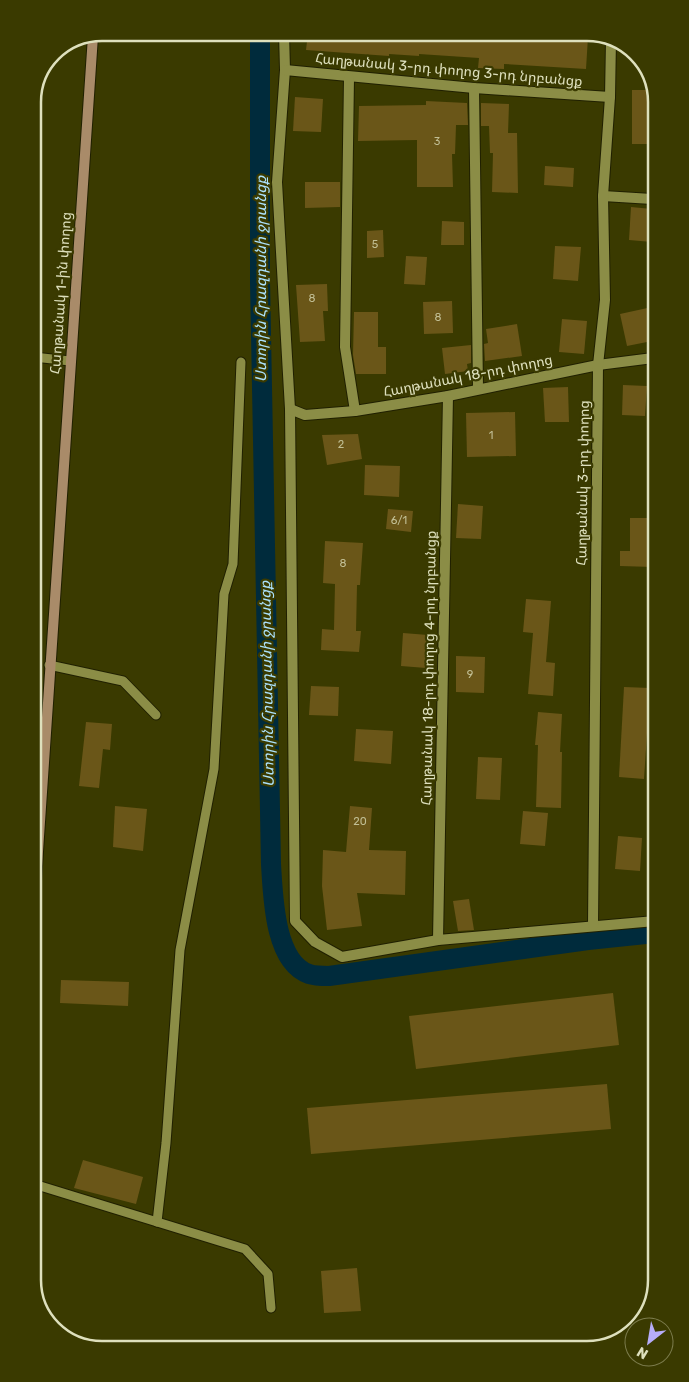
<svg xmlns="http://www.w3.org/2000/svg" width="689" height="1382" viewBox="0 0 689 1382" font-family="Rubik,'Noto Sans Armenian',sans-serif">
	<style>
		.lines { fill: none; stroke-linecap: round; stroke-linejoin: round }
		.canal { stroke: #002b3c; stroke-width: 20 }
		.building { fill: #6a5618 }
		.lane-casing { stroke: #202000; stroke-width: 11 }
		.street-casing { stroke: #202000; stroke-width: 12 }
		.secondary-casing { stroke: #202000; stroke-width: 12 }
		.lane { stroke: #8b8d46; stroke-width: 9 }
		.street { stroke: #8b8d46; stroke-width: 10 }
		.secondary { stroke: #a98b69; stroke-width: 10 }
		.labels { text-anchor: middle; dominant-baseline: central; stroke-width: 4.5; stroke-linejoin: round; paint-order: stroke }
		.number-label { font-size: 11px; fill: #c1be94 }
		.street-label { font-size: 14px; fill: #dee0bd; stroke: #3a3a00 }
		.water-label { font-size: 15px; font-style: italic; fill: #abe1fc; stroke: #3a3a00 }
		.rim { fill: none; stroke: #dee0bd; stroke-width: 2.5 }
	</style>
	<rect width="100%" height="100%" fill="#3a3a00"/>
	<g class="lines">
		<!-- canal -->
		<path class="canal" d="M260,33V281L271,864C273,895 274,962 309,974C315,976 323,976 329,976L588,940L655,933"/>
	</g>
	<!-- building -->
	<g class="building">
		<polygon points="308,33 476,33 476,35 508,37 508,33 532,33 588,37 586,69 504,64 504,69 478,68 479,58 419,54 419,56 389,54 389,56 306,50"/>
		<polygon points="632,90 650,90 652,144 632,144"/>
		<polygon points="295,97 323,99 321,132 293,131"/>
		<polygon points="426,101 467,103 468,125 456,125 455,154 452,154 453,187 417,187 417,140 358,141 359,106 426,105"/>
		<polygon points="481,103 509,104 508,133 517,133 518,193 492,192 493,153 490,153 489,126 481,126"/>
		<polygon points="545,166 574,168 573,187 544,185"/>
		<polygon points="305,182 340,182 340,207 305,208"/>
		<polygon points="631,207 652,209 652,242 629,240"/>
		<polygon points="442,221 464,222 464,245 441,245"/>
		<polygon points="383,230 384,257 367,258 367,231"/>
		<polygon points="555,246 581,247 578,281 553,279"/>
		<polygon points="406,256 427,257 425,285 404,284"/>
		<polygon points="327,284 328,311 323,311 325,341 300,342 296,285"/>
		<polygon points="452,301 453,333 424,334 423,302"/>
		<polygon points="652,307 652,341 627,346 620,314"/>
		<polygon points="354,312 378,312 378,347 386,347 386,374 356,374 353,355"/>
		<polygon points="562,319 587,321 584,354 559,352"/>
		<polygon points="517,324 522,356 485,361 484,344 488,343 486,329"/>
		<polygon points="471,345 471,363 467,364 468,371 445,374 442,348"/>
		<polygon points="623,385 647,386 645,416 622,415"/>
		<polygon points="568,387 569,422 545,422 543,388"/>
		<polygon points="515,412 516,456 467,457 466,413"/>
		<polygon points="358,434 362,459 327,465 322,435"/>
		<polygon points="365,465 400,466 399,497 364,495"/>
		<polygon points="458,504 483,506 481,539 456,538"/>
		<polygon points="388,509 413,511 411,532 386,529"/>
		<polygon points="630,518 653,518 653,567 620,566 620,551 630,551"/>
		<polygon points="325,541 363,543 360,585 357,585 356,631 361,631 359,652 321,650 322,629 334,630 335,584 323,583"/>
		<polygon points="526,599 551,601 546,662 555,663 553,696 528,694 533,633 523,632"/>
		<polygon points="403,633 428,635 426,668 401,666"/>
		<polygon points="456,656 485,657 484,693 456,692"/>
		<polygon points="311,686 339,687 338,716 309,715"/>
		<polygon points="624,687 650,688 644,779 619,777"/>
		<polygon points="538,712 562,714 560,752 562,752 561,808 536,807 538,745 535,745"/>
		<polygon points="86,722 112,724 110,750 103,749 99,788 79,786"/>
		<polygon points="356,729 393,731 391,764 354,761"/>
		<polygon points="478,757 502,758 500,800 476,799"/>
		<polygon points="115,806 147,809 143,851 113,847"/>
		<polygon points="350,806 372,808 369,850 406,851 405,895 357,893 362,926 327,930 322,886 323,850 346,852"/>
		<polygon points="523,811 548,813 545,846 520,844"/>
		<polygon points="618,836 642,838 640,871 615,869"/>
		<polygon points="469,899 474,930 458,931 453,901"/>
		<polygon points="61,980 129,982 128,1006 60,1003"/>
		<polygon points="613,993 619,1045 416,1069 409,1016"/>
		<polygon points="607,1084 611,1129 311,1154 307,1108"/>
		<polygon points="83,1160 143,1177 136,1204 74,1188"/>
		<polygon points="357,1268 361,1311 324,1313 321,1271"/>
	</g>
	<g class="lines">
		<defs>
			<g id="lane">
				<polyline points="34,357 70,361"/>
				<polyline points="49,665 123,681 156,715"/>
				<polyline points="37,1185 245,1249 268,1274 271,1308"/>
				<polyline points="157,1222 166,1143 180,950 214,769 224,594 233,564 241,362"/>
			</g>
			<g id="street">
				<polyline points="284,33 285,70 277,182 290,409 295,921 315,942 342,957 438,940 655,921"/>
				<polyline points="285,70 474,88 610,97"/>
				<polyline points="349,78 345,347 355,411"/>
				<polyline points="474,88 478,388"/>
				<polyline points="603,196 652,199"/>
				<polyline points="290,409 305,415 355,411 448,396 598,365 653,358"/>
				<polyline points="593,926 598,365 605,300 603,196 610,97 611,40"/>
				<polyline points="438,940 448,396"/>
			</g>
			<polyline id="secondary" points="36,881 93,36"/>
		</defs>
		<!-- lane casing -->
		<use href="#lane" class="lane-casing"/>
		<!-- street casing -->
		<use href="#street" class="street-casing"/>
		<!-- secondary casing -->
		<use href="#secondary" class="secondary-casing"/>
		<!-- lane -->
		<use href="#lane" class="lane"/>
		<!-- street -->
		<use href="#street" class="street"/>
		<!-- secondary -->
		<use href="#secondary" class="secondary"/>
	</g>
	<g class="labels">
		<!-- number labels -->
		<g class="number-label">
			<text x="437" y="141">3</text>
			<text x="375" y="244">5</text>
			<text x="312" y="298">8</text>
			<text x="438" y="317">8</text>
			<text x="491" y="435">1</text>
			<text x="341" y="444">2</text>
			<text x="399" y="520">6/1</text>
			<text x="343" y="563">8</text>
			<text x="470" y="674">9</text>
			<text x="360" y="821">20</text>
		</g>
		<!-- street labels -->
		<g class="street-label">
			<text transform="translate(449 70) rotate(5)">Հաղթանակ 3-րդ փողոց 3-րդ նրբանցք</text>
			<text transform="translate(61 293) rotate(-86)">Հաղթանակ 1-ին փողոց</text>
			<text transform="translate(468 376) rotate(-11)">Հաղթանակ 18-րդ փողոց</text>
			<text transform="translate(583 483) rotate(-89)">Հաղթանակ 3-րդ փողոց</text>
			<text transform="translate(429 668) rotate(-89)">Հաղթանակ 18-րդ փողոց 4-րդ նրբանցք</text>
		</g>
		<!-- water labels -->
		<g class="water-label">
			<text transform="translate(261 279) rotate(-90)">Ստորին Հրազդանի ջրանցք</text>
			<text transform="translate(267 684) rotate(-91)">Ստորին Հրազդանի ջրանցք</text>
		</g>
	</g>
	<!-- crop -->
	<path d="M0 0H689V1382H0ZM102 41H587A61 61 0 0 1 648 102V1280A61 61 0 0 1 587 1341H102A61 61 0 0 1 41 1280V102A61 61 0 0 1 102 41Z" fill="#3a3a00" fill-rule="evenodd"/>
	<path class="rim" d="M102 41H587A61 61 0 0 1 648 102V1280A61 61 0 0 1 587 1341H102A61 61 0 0 1 41 1280V102A61 61 0 0 1 102 41Z"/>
	<!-- north arrow -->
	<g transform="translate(649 1342) rotate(211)"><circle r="24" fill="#3a3a00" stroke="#7c7c4c"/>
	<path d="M0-4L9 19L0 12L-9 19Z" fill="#b6acf8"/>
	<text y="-8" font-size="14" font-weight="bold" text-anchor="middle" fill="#dee0bd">N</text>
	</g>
</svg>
